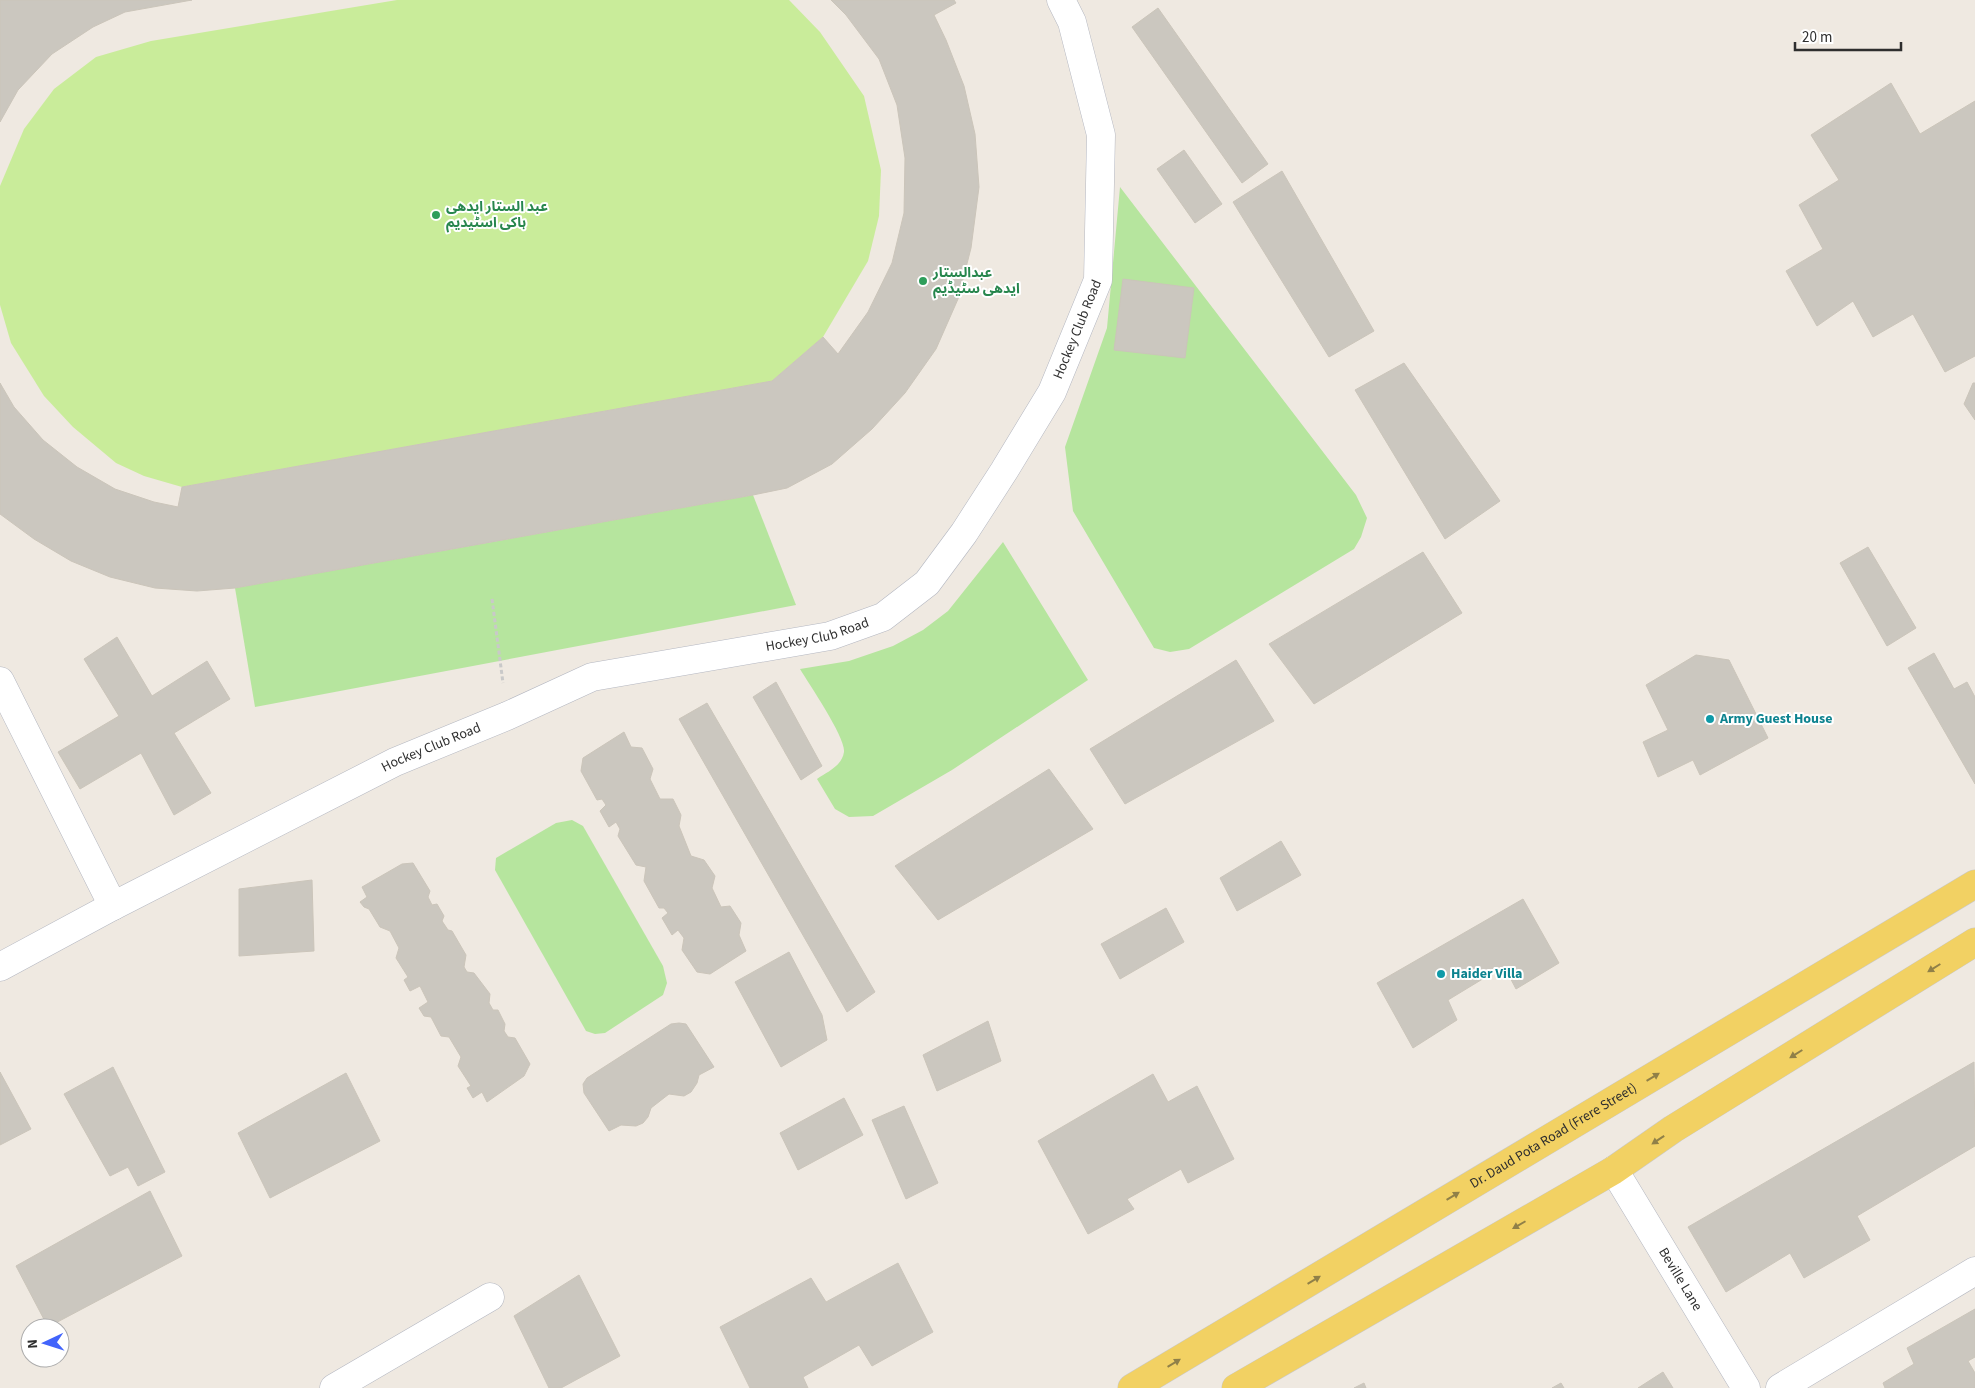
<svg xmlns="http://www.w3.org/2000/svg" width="1975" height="1388" viewBox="0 0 1975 1388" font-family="'Source Sans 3','Noto Sans Arabic',sans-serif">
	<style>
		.green { fill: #b6e59e }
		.pitch { fill: #c9ec9a }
		.building { fill: #cbc7bf; stroke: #cbc5ba }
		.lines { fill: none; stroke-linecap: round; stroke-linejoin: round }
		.minor-casing { stroke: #b4b7c1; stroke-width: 29 }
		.major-casing { stroke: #c9c9c9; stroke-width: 29 }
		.path { stroke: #c9c9c9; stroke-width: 3; stroke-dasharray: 4 2.5; stroke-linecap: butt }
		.minor { stroke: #fff; stroke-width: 28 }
		.major { stroke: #f2d163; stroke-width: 28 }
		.oneway { fill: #908048 }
		.leisure-dot { fill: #2e9e5b; stroke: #fff; stroke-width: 2 }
		.culture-dot { fill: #0f9aa8; stroke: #fff; stroke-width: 2 }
		.labels { text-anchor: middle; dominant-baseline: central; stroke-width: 4; stroke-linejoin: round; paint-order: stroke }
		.leisure-label { font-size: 14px; font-weight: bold; fill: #27864d; stroke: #fff; text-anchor: start }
		.street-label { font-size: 14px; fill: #2e2e2e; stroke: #fff }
		.culture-label { font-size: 14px; font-weight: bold; fill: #0d838f; stroke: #fff; text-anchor: start }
	</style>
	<rect width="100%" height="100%" fill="#efe9e1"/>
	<!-- green -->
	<g class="green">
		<polygon points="1120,187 1356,495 1367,518 1361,537 1354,549 1189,649 1170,652 1154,648 1073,511 1065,447 1107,328"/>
		<polygon points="753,495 796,605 255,707 235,588"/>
		<path d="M1003,542L1088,680L952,770L873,816L849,817L835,809L817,779C827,772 842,766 844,752C846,738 809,684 800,669L849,661L893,646L923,630L948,611Z"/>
		<polygon points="572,820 583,826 663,966 667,983 663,995 605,1033 595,1034 586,1031 495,870 496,858 556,823"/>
	</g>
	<!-- pitch -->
	<polygon class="pitch" points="397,0 789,0 820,32 864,96 881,170 879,216 868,261 823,337 772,381 182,487 144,476 116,463 73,427 44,396 11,343 0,305 0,186 24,129 54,89 96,57 151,41"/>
	<!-- building -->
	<g class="building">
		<polygon points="0,0 192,0 125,12 93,27 52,54 18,90 0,122"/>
		<polygon points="831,0 954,0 956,3 934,15 946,40 964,86 975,134 979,187 971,248 958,299 936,349 905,393 872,429 832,464 787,488 753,495 235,588 197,591 155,588 110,577 71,561 34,539 0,514 0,383 14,407 43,440 77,467 115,489 154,502 178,507 182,487 772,381 823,337 838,354 868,312 892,263 904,213 905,158 897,105 879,59 846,15"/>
		<polygon points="1158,8 1268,164 1242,183 1132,27"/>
		<polygon points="1891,83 1920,134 1975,101 1975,356 1945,372 1913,314 1873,337 1853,301 1817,326 1786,271 1823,249 1799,205 1839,180 1811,135"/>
		<polygon points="1184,150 1222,204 1195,223 1157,169"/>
		<polygon points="1282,171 1374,331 1329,357 1233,202"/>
		<polygon points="1123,279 1194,288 1185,358 1114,350"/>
		<polygon points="1404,363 1500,501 1445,539 1355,390"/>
		<polygon points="1973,383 1975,383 1975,420 1964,404"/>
		<polygon points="1868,547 1916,628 1887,646 1840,563"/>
		<polygon points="1423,552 1462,613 1314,704 1269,644"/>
		<polygon points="117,637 152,696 207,661 230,699 174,733 211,793 174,815 141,753 80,789 58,752 119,716 84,659"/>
		<polygon points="1934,653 1954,689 1967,682 1975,697 1975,784 1908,668"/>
		<polygon points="1696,655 1729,660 1768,738 1700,775 1693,760 1658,777 1643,742 1668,730 1646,685"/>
		<polygon points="1236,660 1274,721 1125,804 1090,749"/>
		<polygon points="776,682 822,766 801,780 753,697"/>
		<polygon points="707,703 875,992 847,1012 679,719"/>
		<polygon points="624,732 631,747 642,748 653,769 650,779 660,799 673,799 681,815 679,826 691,856 704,860 715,876 712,888 721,907 730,906 741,923 739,935 746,951 710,974 697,972 682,950 684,938 678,930 672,935 662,918 668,913 664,908 659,908 644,881 646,867 636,865 618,836 620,829 616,822 609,827 600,811 606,805 602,799 597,800 581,771 583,758"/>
		<polygon points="1049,769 1093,829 938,920 895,866"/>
		<polygon points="1281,841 1301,875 1237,911 1220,878"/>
		<polygon points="413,863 430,891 428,897 432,905 437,904 444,916 442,921 448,930 452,931 466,955 464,967 467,972 474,973 490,994 489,1003 493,1010 498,1010 505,1024 504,1031 508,1037 515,1038 530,1064 524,1076 487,1102 482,1092 473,1098 467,1088 471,1086 458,1066 461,1057 449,1037 441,1036 431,1017 424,1016 419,1008 428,1002 420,986 410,991 404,980 408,977 396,958 399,948 390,931 380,927 369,909 364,907 360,902 367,897 362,887 402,864"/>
		<polygon points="312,880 314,951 239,956 239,889"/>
		<polygon points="1523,899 1559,963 1516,989 1504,966 1448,1000 1457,1020 1413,1048 1377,983"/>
		<polygon points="1166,908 1184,942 1120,979 1101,944"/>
		<polygon points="789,952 822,1015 827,1040 781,1067 735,982"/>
		<polygon points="988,1021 1001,1061 937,1091 923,1055"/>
		<polygon points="679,1023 686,1024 714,1067 699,1075 697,1083 691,1092 684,1096 669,1094 651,1108 648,1117 643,1123 636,1126 621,1125 609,1131 584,1093 583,1084 587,1078 671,1024"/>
		<polygon points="1974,1062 1975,1146 1857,1216 1870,1240 1804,1278 1790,1253 1726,1292 1688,1227"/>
		<polygon points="113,1067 165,1172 138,1186 128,1167 110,1176 64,1094"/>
		<polygon points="0,1072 31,1129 0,1145"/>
		<polygon points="346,1073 380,1141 270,1198 238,1133"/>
		<polygon points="1153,1074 1168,1102 1197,1086 1234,1159 1188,1183 1181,1169 1127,1199 1134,1209 1088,1234 1038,1141"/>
		<polygon points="844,1098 863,1135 798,1170 780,1133"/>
		<polygon points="904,1106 938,1183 906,1199 872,1120"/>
		<polygon points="150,1191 182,1256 48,1327 16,1266"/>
		<polygon points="898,1263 933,1332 872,1366 859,1345 803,1377 808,1388 750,1388 720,1327 811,1278 826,1302"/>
		<polygon points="579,1275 620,1356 561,1388 549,1388 514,1316"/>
		<polygon points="1975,1309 1975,1357 1968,1361 1975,1373 1975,1388 1885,1388 1883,1383 1914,1364 1907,1348"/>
		<polygon points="1663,1372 1673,1388 1638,1388"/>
		<polygon points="1364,1383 1366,1388 1354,1388"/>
		<polygon points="1561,1383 1564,1388 1552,1388"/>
	</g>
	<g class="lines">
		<defs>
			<g id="minor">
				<polyline points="0,681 113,906"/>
				<path id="s1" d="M0,967L113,906L395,762L507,716L592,677L830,636L883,617L927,583L964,533L1004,471L1052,392L1098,280L1101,135L1072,22L1061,0"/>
				<path id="s2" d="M1614,1170L1746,1388"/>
				<polyline points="334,1388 490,1297"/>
				<polyline points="1780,1388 1975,1271"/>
			</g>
			<g id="major">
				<path id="s3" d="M1132,1388L1975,884"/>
				<polyline points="1236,1388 1614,1170 1673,1129 1975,942"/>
			</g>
		</defs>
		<!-- minor casing -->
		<use href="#minor" class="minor-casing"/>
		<!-- major casing -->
		<use href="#major" class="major-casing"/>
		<!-- path -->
		<polyline class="path" points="492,599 503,683"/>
		<!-- minor -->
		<use href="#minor" class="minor"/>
		<!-- major -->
		<use href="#major" class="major"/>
	</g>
	<!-- one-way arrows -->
	<defs><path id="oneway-solid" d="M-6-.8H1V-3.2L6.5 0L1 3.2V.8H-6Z" transform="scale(1.25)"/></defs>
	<g class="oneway">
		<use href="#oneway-solid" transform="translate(1934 968) rotate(148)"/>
		<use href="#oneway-solid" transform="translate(1796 1054) rotate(148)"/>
		<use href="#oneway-solid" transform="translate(1653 1077) rotate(-31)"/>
		<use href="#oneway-solid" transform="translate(1658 1140) rotate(146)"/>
		<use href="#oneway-solid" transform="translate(1453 1196) rotate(-31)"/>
		<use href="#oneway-solid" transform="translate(1519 1225) rotate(150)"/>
		<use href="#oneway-solid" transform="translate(1314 1280) rotate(-31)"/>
		<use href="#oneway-solid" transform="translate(1174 1363) rotate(-31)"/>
	</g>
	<!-- markers -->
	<g class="leisure-dot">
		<circle cx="436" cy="215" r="5"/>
		<circle cx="923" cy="281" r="5"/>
	</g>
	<g class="culture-dot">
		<circle cx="1710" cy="719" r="5"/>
		<circle cx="1441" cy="974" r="5"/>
	</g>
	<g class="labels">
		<!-- leisure labels -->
		<g class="leisure-label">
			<text x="446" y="207">عبد الستار ایدھی<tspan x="446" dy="16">ہاکی اسٹیدیم</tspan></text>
			<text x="933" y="273">عبدالستار<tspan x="933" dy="16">ایدھی سٹیڈیم</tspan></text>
		</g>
		<!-- street labels -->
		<g class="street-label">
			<text stroke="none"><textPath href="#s1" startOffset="1309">Hockey Club Road</textPath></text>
			<text stroke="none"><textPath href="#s1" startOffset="889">Hockey Club Road</textPath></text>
			<text stroke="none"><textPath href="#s1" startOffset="484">Hockey Club Road</textPath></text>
			<text stroke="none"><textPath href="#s3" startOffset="491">Dr. Daud Pota Road (Frere Street)</textPath></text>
			<text stroke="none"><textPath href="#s2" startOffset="128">Beville Lane</textPath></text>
		</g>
		<!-- culture labels -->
		<g class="culture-label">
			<text x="1720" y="719">Army Guest House</text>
			<text x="1451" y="974">Haider Villa</text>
		</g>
	</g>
	<!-- north arrow -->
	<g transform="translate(45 1343) rotate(266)"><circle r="24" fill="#ffffff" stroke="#ababab"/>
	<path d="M0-4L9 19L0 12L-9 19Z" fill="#4264fb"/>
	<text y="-8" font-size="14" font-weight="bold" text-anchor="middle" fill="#2e2e2e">N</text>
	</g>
	<!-- scale -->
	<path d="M1795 42v8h106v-8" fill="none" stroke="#2e2e2e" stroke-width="2.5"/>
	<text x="1802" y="42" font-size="15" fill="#2e2e2e" stroke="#ffffff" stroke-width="4" paint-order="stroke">20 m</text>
</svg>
